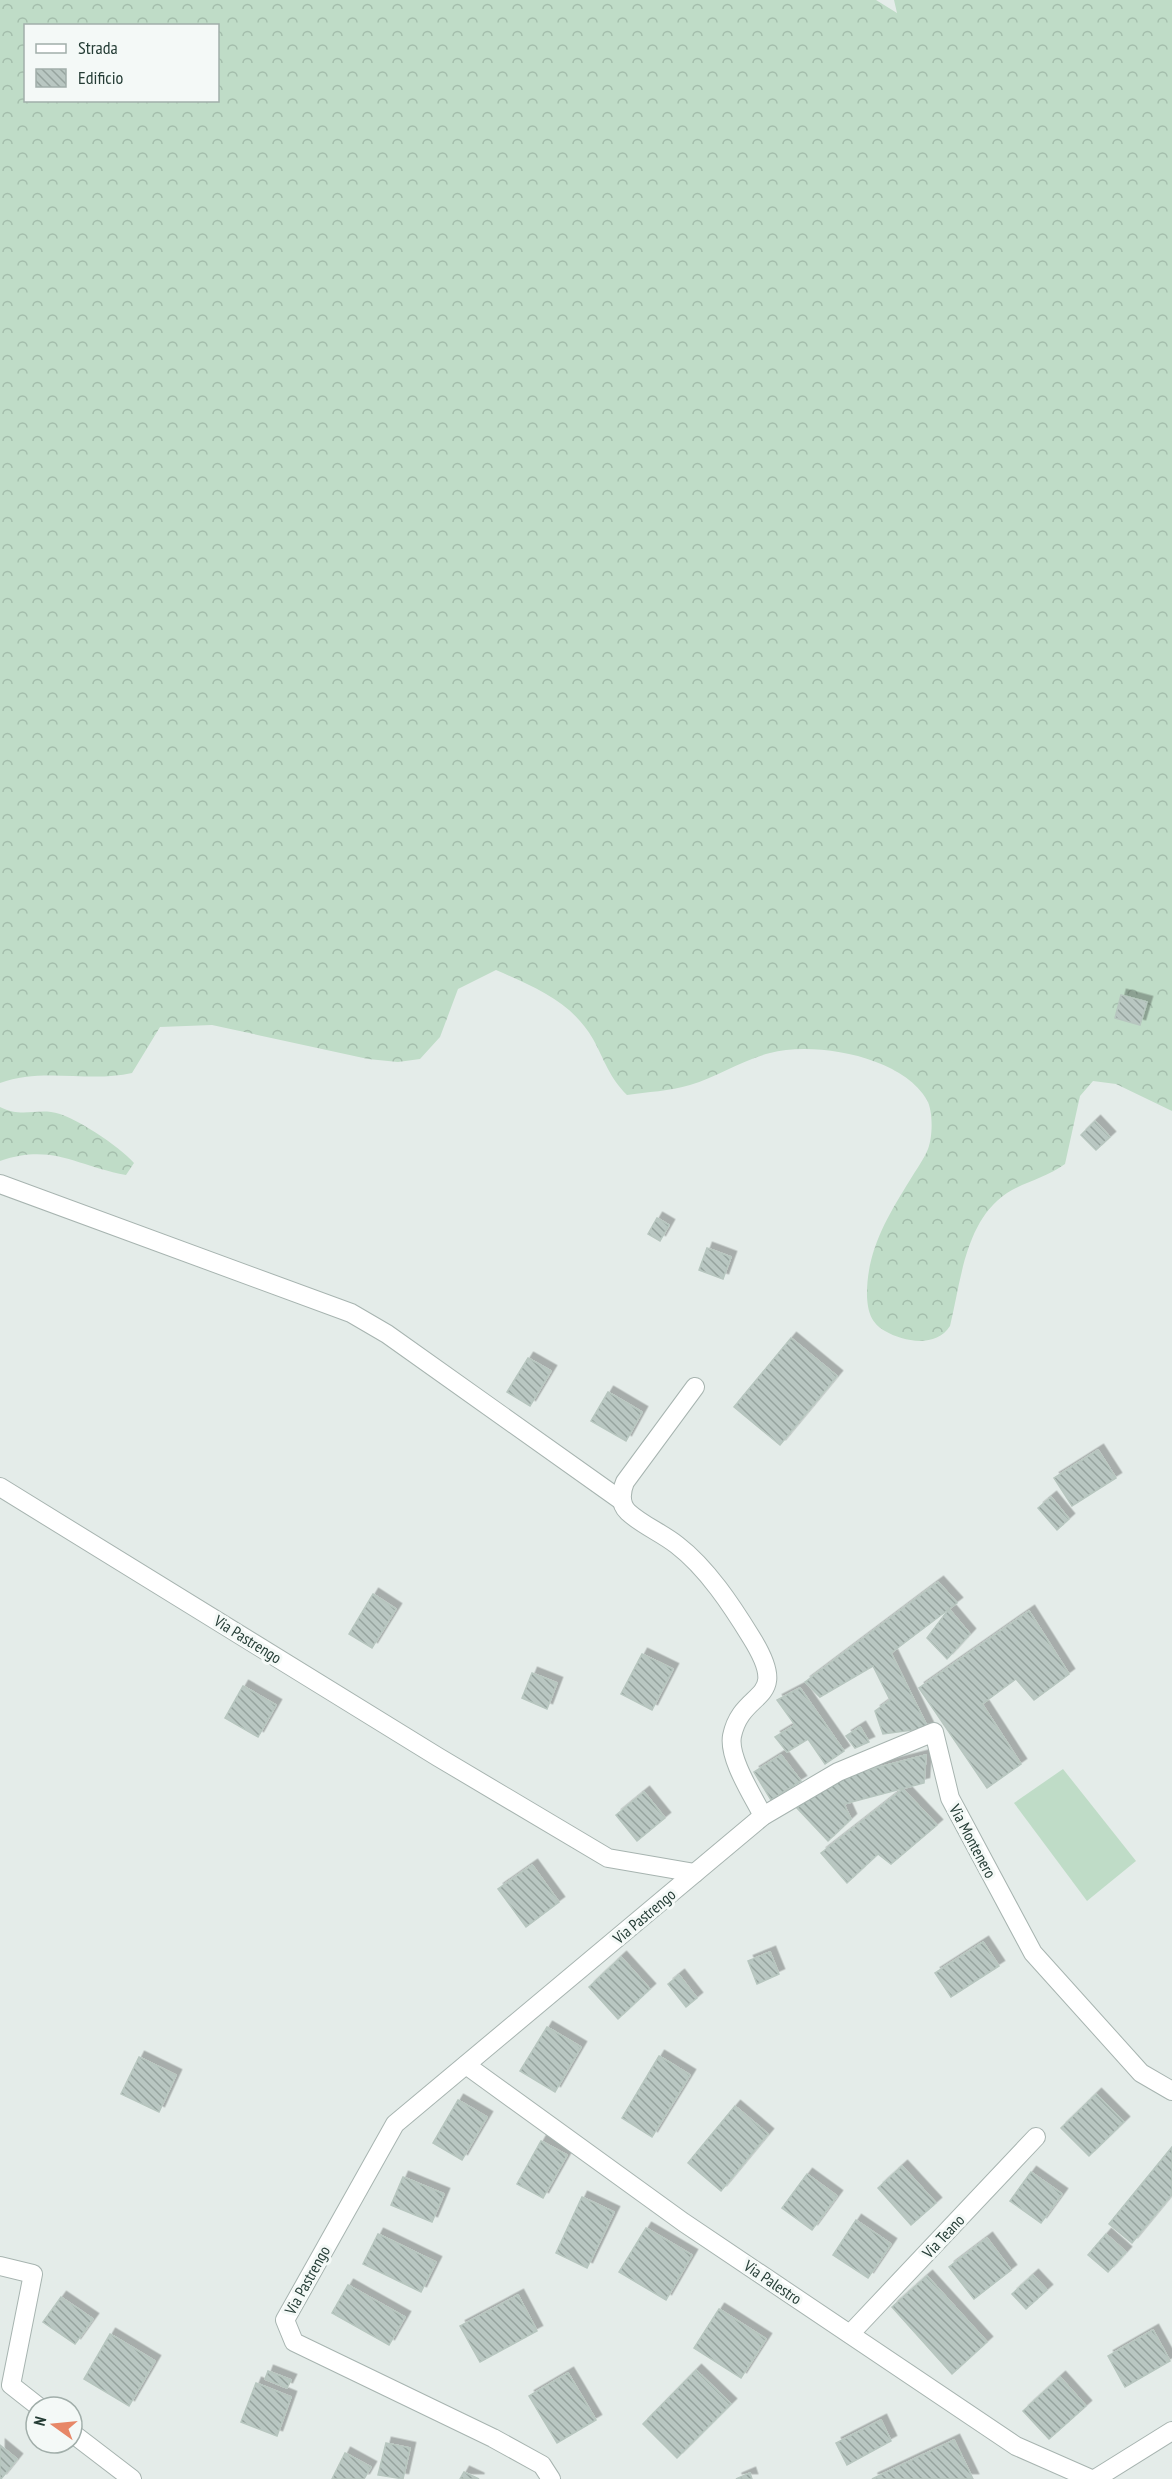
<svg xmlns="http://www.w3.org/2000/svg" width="1172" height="2479" viewBox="0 0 1172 2479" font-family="'PT Sans Narrow',sans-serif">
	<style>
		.grass { fill: #bfdcc7 }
		.forest { fill: url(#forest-crowns); fill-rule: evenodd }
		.building { fill: url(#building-back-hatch); stroke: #b7c6bf; stroke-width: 1.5; filter: url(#shadow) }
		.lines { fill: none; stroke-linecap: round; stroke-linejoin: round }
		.minor-casing { stroke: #a7b4b0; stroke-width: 20 }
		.tertiary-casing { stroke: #a7b4b0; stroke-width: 20 }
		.minor { stroke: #fff; stroke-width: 18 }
		.tertiary { stroke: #fff; stroke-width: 18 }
		.labels { text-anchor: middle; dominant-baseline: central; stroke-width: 6; stroke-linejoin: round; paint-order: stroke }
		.street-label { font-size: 16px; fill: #253d36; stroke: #f4f9f7 }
	</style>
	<defs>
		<pattern id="forest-crowns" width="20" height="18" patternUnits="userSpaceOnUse" patternTransform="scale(1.5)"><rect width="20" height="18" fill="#bfdcc7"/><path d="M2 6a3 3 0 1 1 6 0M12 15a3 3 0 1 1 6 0" fill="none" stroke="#a4beac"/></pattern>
		<pattern id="building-back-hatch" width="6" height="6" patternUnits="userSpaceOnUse" patternTransform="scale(1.5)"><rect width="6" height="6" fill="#b9c7c2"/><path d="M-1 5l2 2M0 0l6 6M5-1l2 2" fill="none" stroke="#96a39e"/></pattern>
		<filter id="shadow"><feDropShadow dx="5.5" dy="-5.5" stdDeviation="0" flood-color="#0004"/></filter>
	</defs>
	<rect width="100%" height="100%" fill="#e4ece9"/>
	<!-- grass -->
	<polygon class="grass" points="1063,1769 1136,1861 1087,1901 1014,1803"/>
	<!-- forest -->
	<g class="forest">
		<path d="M0,0H876L897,13L894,0H1172V1111L1116,1084L1093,1081L1080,1096L1065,1164C1046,1178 1026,1181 1007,1193C965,1221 961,1281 950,1326C936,1348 904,1342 885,1331C871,1323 868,1312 867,1297C866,1252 887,1217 910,1180C916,1170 924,1159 928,1149C933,1136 933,1111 927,1100C902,1056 814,1041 770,1053C742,1060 717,1077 690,1085C670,1091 647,1092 627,1095C609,1077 605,1061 593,1039C571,1001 534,987 496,970L458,989L440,1037L420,1059L398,1062L368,1059L212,1025L160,1027L132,1073C89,1083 43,1067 0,1083ZM26,26H218V100H26Z"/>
		<path d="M0,1107C20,1117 32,1110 51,1112C72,1114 120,1147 134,1163L126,1175C76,1166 53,1143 0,1161Z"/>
	</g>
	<!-- building -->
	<g class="building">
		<polygon points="1121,995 1147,1002 1140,1025 1115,1018"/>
		<polygon points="1095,1121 1110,1137 1096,1150 1081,1135"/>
		<polygon points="657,1218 669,1225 660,1241 648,1234"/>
		<polygon points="707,1248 731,1257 723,1279 699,1270"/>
		<polygon points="791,1338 837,1376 780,1445 734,1407"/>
		<polygon points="528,1358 551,1371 530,1406 507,1392"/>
		<polygon points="608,1392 642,1412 626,1441 591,1421"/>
		<polygon points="1098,1450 1116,1478 1072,1506 1054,1478"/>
		<polygon points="1051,1497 1069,1519 1057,1530 1038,1508"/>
		<polygon points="938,1582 957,1603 891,1653 928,1728 883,1734 875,1711 890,1700 873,1666 820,1697 805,1682"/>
		<polygon points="373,1594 396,1609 372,1648 349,1634"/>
		<polygon points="949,1609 970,1634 947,1659 927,1638"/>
		<polygon points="1029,1611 1069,1674 1034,1700 1016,1679 982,1704 1021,1764 987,1788 919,1688"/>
		<polygon points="642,1654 673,1669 652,1710 621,1694"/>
		<polygon points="532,1673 557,1683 547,1709 522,1698"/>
		<polygon points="243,1686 276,1705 258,1737 225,1718"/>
		<polygon points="800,1688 844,1751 825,1764 808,1739 787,1752 775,1737 795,1725 777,1700"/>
		<polygon points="860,1727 869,1742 855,1748 846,1736"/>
		<polygon points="781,1755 801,1781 771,1800 754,1772"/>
		<polygon points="926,1755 924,1783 844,1804 851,1819 828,1841 797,1808 837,1778"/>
		<polygon points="903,1789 937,1825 891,1864 878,1854 847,1883 821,1853"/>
		<polygon points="644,1792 665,1818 637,1841 616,1815"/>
		<polygon points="532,1865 559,1902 526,1927 498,1889"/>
		<polygon points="983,1942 999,1966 951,1997 935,1973"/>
		<polygon points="770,1952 779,1974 757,1984 748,1961"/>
		<polygon points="621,1957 650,1989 618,2019 589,1987"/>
		<polygon points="679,1975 697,1998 686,2007 668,1984"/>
		<polygon points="547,2027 581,2047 555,2092 520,2071"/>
		<polygon points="659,2056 690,2075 652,2137 622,2118"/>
		<polygon points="139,2057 176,2075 159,2112 121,2094"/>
		<polygon points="1096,2094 1124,2122 1089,2156 1061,2128"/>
		<polygon points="458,2100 487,2117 462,2160 433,2143"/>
		<polygon points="735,2106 768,2134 721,2191 688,2163"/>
		<polygon points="541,2141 567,2155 543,2198 517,2184"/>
		<polygon points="1172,2147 1172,2194 1132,2243 1109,2224"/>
		<polygon points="902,2166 936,2203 911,2225 878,2188"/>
		<polygon points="1031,2172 1062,2194 1041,2223 1010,2201"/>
		<polygon points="807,2174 837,2196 812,2230 782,2208"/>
		<polygon points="403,2177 444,2194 432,2222 391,2205"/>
		<polygon points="582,2197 614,2212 587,2268 556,2253"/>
		<polygon points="856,2220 891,2244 868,2278 833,2255"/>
		<polygon points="646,2228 692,2255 666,2300 619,2272"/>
		<polygon points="378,2234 436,2262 421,2292 363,2264"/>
		<polygon points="1106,2234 1126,2252 1108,2272 1088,2255"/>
		<polygon points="987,2238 1011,2270 974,2299 949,2267"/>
		<polygon points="1033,2275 1047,2290 1026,2309 1012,2294"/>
		<polygon points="927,2276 987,2342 952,2374 892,2307"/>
		<polygon points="348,2285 405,2317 389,2345 332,2313"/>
		<polygon points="518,2295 537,2331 480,2362 460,2326"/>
		<polygon points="61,2297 93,2319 75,2344 43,2322"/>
		<polygon points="719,2309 766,2339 741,2378 694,2348"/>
		<polygon points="1153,2330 1170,2361 1125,2387 1108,2356"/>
		<polygon points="110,2334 155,2361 129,2406 84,2379"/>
		<polygon points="696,2370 731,2404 677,2458 643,2424"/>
		<polygon points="268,2371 291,2380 287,2388 265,2379"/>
		<polygon points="568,2373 596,2420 557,2443 529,2396"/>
		<polygon points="1060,2377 1086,2406 1049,2439 1023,2411"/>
		<polygon points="256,2383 291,2397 277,2436 241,2422"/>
		<polygon points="881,2420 891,2441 847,2465 836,2443"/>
		<polygon points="954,2440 973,2479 872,2479"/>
		<polygon points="386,2443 410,2448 403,2479 378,2475"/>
		<polygon points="0,2445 17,2459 1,2479 0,2479"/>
		<polygon points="345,2453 371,2467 364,2479 332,2479"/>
		<polygon points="464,2472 479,2479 460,2479"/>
		<polygon points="750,2473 752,2479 736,2479"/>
	</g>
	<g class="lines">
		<defs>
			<g id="minor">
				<polyline points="0,1184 351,1313 387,1334 622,1501"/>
				<path d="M695,1387L625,1482C621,1492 619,1503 628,1512C642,1525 662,1533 677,1545C707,1568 732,1606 751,1637C793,1704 742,1687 732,1736C728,1758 753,1796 763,1816"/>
				<polyline points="0,1487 438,1757 608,1858 695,1873"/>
				<polyline points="466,2065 683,2222 1016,2446 1091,2479"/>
				<polyline points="0,2266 33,2274 11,2385 39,2407"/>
				<polyline points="850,2334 1036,2137"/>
				<polyline points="72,2433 132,2479"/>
				<polyline points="551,2479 542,2465 493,2438 294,2342 285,2320 395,2124 763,1816 838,1772 934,1732 950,1798 1033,1953 1141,2073 1172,2091"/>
			</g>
			<polyline id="tertiary" points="1095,2479 1172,2431"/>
		</defs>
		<!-- minor casing -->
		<use href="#minor" class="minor-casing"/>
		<!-- tertiary casing -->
		<use href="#tertiary" class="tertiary-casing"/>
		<!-- minor -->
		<use href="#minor" class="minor"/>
		<!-- tertiary -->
		<use href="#tertiary" class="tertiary"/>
	</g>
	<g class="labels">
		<!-- street labels -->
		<g class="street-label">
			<text transform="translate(248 1639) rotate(32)">Via Pastrengo</text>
			<text transform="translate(973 1841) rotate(62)">Via Montenero</text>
			<text transform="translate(644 1916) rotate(-40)">Via Pastrengo</text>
			<text transform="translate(943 2236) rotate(-47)">Via Teano</text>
			<text transform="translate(307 2280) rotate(-61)">Via Pastrengo</text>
			<text transform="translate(773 2282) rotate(34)">Via Palestro</text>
		</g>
	</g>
	<!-- legend -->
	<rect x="24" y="24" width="195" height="78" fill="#f4f9f7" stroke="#a1aeaa" stroke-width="1.5"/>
	<rect x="36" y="44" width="30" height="9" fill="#ffffff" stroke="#a1aeaa" stroke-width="1.5"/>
	<text x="78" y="54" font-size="18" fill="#253d36">Strada</text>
	<rect x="36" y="69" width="30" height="18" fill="url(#building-back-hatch)" stroke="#a1aeaa" stroke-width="1.5"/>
	<text x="78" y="84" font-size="18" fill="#253d36">Edificio</text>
	<!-- north arrow -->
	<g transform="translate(54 2425) rotate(285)"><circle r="28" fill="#f4f9f7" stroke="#a1aeaa" stroke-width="1.5"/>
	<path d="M0-4.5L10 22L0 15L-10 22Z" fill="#e78767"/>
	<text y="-9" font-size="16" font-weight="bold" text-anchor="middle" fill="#253d36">N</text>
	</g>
</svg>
